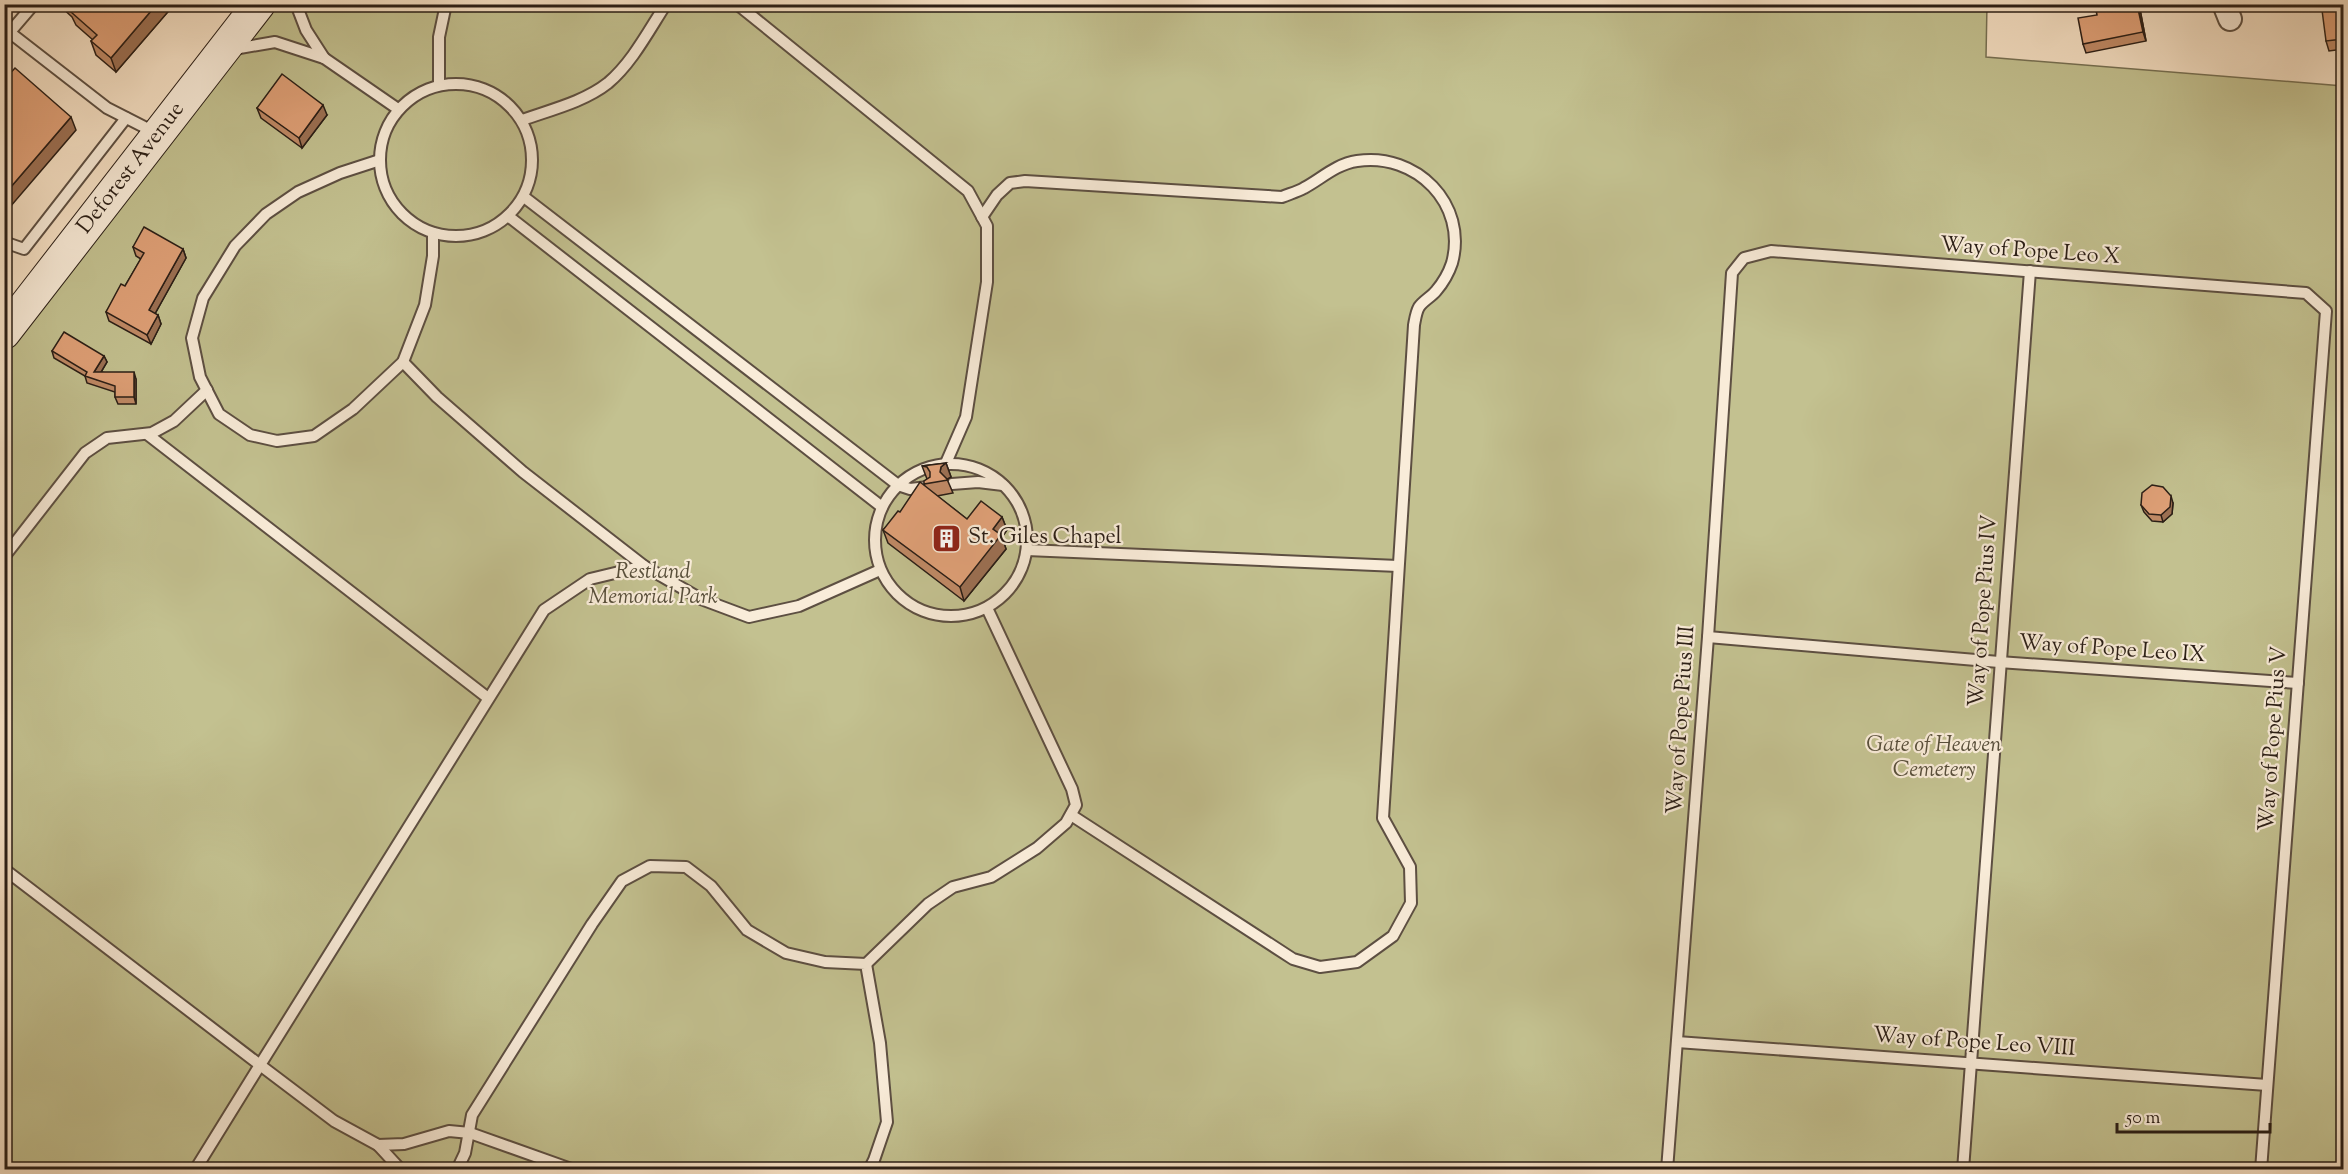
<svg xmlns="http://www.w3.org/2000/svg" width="2348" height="1174" viewBox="0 0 2348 1174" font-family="'Sorts Mill Goudy',serif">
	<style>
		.green { fill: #c3c190; stroke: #767053; stroke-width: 1.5 }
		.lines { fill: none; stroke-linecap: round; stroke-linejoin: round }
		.lane-casing { stroke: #5d4f42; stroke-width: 14 }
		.street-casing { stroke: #5d4f42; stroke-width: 26 }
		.secondary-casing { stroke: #2a1e16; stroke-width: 34 }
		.lane { stroke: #f9ecd9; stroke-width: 10 }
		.street { stroke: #f9ecd9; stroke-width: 22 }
		.secondary { stroke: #f9ecd9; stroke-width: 32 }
		.wall { fill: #c08a66; stroke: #2a1e16; stroke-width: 1.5 }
		.shaded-wall { fill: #9c7053; stroke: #2a1e16; stroke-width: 1.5 }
		.building { fill: #dfa077; stroke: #2a1e16; stroke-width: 1.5 }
		.labels { text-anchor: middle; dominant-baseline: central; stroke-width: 4.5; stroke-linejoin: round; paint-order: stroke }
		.street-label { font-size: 22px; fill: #2a1e16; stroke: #f9ecd9 }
		.poi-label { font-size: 22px; fill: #2a1e16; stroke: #f9ecd9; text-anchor: start }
		.park-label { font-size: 22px; font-style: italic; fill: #584f3b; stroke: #f9ecd9 }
	</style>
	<rect width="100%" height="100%" fill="#f6e1c5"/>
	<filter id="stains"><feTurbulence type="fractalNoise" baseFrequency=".00333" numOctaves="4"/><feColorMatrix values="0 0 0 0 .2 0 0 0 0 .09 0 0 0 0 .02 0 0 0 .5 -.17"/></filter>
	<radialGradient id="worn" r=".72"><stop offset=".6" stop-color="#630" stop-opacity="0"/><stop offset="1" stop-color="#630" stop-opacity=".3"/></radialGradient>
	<!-- green -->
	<polygon class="green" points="1987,4 1986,57 2343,86 2343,1169 5,1169 4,327 259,5"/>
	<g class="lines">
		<defs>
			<g id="lane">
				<polyline points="296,4 306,30 324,58"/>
				<polyline points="737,4 968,191 987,226 987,282 966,417 946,463"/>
				<polyline points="4,28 107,108 156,133"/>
				<polyline points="10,32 34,4"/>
				<polyline points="234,49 275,42 324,58 398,109"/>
				<circle cx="456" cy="160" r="76"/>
				<polyline points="439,84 439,37 446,4"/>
				<path d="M522,120C550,110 584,102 608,83C632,63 649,30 666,4"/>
				<polyline points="380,160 340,173 298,192 266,214 235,246 203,298 192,338 200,377 219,414 250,435 277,441 314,436 353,409 403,362 425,305 433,256 433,233"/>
				<polyline points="524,197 898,485 910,489 928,487"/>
				<polyline points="508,216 882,507"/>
				<path d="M982,217L997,195L1010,183L1025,181L1282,197C1289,194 1297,192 1304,188C1321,179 1336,164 1357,161C1416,152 1468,204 1452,263C1449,272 1442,284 1436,291C1431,297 1423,301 1419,307C1416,312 1415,320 1414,325L1383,818L1410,867L1411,903L1393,936L1357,962L1320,967L1293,959L1071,815"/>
				<polyline points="4,242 24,249 126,118"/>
				<polyline points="403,362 437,397 523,472 644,566 701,599 749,617 799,606 880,570"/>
				<polyline points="147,434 488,698"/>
				<circle cx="951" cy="540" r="76"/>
				<polyline points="952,484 978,482 1003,485"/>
				<polyline points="1027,550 1398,566"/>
				<polyline points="4,557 85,453 107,438 152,433 174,421 207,390"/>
				<polyline points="1708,637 1999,662 2298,683"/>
				<polyline points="4,869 260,1065 195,1170"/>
				<polyline points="866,964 928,904 953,887 991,877 1037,848 1066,823 1076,805 1072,789 987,608"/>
				<polyline points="1677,1042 2267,1085"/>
				<polyline points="378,1145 401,1170"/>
				<polyline points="457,1170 465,1153 472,1115 592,924 622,881 650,866 686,867 711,886 747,930 786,953 825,962 866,964 880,1043 887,1122 874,1160 869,1170"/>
				<polyline points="574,1170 470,1133 449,1131 404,1144 378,1145 334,1121 260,1065 544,610 590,579 644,566"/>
				<polyline points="1667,1170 1708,637 1732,273 1744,258 1771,251 2306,293 2326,311 2261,1170"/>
				<polyline points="1963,1170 2030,271"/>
			</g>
			<polyline id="street" points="2224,4 2230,19"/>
			<g id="secondary">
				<path id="s1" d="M4,333L259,4"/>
			</g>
		</defs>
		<!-- lane casing -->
		<use href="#lane" class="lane-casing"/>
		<!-- street casing -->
		<use href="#street" class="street-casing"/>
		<!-- secondary casing -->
		<use href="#secondary" class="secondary-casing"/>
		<!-- lane -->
		<use href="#lane" class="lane"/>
		<!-- street -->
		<use href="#street" class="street"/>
		<!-- secondary -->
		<use href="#secondary" class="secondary"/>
	</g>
	<!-- wall -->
	<g class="wall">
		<polygon points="58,4 172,4 173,6 116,72 96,55 91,41 93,40 76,25 72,17"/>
		<polygon points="2095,4 2139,4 2146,41 2086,53 2083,44 2097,15"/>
		<polygon points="2343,4 2343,49 2329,51 2326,41 2330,9"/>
		<polygon points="257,108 327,115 302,148 261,118"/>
		<polygon points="133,247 183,249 186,258 155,314 158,315 161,324 151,344 109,321 106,312 125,286 141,259 136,256"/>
		<polygon points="52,351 104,356 107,362 101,372 136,379 136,404 118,404 115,397 115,392 87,383 85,376 54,358"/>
		<polygon points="946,463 951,477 947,479 953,493 937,496 967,519 1002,517 1007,530 1002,537 1006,549 964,601 888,543 883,530 925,487 924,484 927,479 922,466"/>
		<polygon points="2173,503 2172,514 2163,522 2152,521 2144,512 2141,505"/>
	</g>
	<!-- shaded-wall -->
	<g class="shaded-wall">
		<polygon points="157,4 172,4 173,6 116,72 111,58"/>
		<polygon points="2137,4 2139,4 2146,41 2143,32"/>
		<polygon points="323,105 327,115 302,148 299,138"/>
		<polygon points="71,117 76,130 4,214 4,195"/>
		<polygon points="183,249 186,258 152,319 149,310"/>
		<polygon points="158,315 161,324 151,344 147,335"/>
		<polygon points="104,356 107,362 97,379 94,372"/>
		<polygon points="134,372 136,379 136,404 134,397"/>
		<polygon points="946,463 951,477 946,480 940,472 941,467"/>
		<polygon points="2171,496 2173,503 2172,514 2163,522 2161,515"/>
		<polygon points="1002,517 1007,530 1002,537 1006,549 964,601 960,587 993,529"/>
	</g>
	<!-- building -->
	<g class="building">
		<polygon points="69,4 157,4 111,58 91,41 97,35 71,12 74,9"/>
		<polygon points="2095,4 2137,4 2143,32 2083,44 2078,18 2097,15"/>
		<polygon points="2330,4 2343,4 2343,39 2326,41 2322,10 2330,9"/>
		<polygon points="15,68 71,117 4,195 4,80"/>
		<polygon points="282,74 323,105 299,138 257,108"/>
		<polygon points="144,227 183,249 149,310 158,315 147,335 106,312 121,284 125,286 144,253 133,247"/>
		<polygon points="64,332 104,356 94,372 134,372 134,397 115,397 115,386 85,376 87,372 52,351"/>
		<polygon points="946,463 941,467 940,472 948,480 924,484 924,481 930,477 930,472 927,467 922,466"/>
		<polygon points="920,482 967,519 981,501 1002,517 993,529 1001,535 960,587 883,530 898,511 900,512"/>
		<polygon points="2152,485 2163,487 2171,496 2170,507 2161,515 2149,514 2141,505 2142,493"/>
	</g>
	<!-- icons -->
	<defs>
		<symbol id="building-square" viewBox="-11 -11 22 22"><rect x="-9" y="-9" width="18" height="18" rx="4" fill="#8f2418" stroke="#f9ecd9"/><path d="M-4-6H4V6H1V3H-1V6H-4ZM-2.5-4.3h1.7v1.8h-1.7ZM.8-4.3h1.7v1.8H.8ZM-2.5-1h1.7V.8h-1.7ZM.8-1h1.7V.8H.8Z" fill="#fff"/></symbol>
	</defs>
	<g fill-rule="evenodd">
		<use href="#building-square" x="930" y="522" width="33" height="33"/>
	</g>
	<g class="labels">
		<!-- street labels -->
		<g class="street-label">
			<text stroke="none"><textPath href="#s1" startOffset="208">Deforest Avenue</textPath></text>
			<text transform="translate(2030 252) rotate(4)">Way of Pope Leo X</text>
			<text transform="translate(1984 611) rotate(-86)">Way of Pope Pius IV</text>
			<text transform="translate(2112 650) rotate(4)">Way of Pope Leo IX</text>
			<text transform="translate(1682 720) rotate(-86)">Way of Pope Pius III</text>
			<text transform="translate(2274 739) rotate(-86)">Way of Pope Pius V</text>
			<text transform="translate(1974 1043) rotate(4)">Way of Pope Leo VIII</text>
		</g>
		<!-- poi labels -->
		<g class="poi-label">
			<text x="968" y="538">St. Giles Chapel</text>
		</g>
		<!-- park labels -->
		<g class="park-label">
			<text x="653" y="573">Restland<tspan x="653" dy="25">Memorial Park</tspan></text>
			<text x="1934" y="746">Gate of Heaven<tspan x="1934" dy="25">Cemetery</tspan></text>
		</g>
	</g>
	<!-- margin -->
	<rect width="2348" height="1174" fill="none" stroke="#f6e1c5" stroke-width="24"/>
	<rect x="6" y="6" width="2336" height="1162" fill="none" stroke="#2a1e16" stroke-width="3"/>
	<rect x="12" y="12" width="2324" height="1150" fill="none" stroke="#2a1e16" stroke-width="1.5"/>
	<!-- scale -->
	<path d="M2117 1123v9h153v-9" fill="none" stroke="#2a1e16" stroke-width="3"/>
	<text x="2126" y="1123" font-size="18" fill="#2a1e16" stroke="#f9ecd9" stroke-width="4.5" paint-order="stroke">50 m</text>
	<rect width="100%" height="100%" filter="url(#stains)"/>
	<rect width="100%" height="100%" fill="url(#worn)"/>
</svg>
